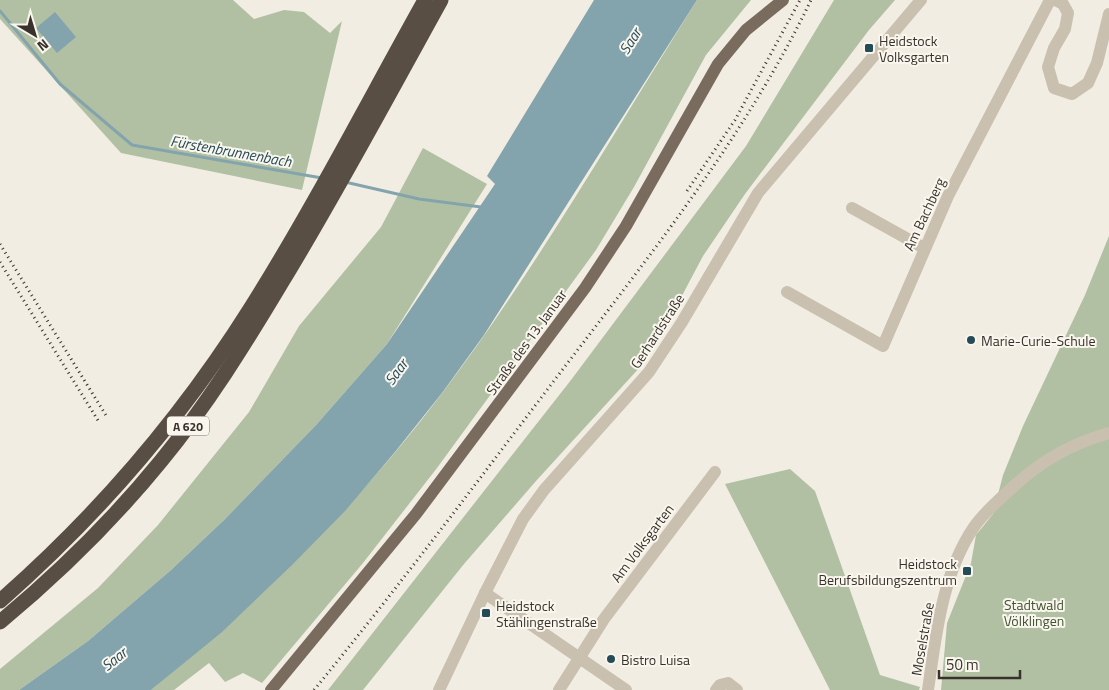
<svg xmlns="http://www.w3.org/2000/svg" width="1109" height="690" viewBox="0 0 1109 690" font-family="'Titillium Web',sans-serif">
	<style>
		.green { fill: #b1c0a3 }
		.water { fill: #83a4ad }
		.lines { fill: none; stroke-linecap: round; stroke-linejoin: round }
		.stream { stroke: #83a4ad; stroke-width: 3 }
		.minor { stroke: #c9c0af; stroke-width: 12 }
		.major { stroke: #796c5f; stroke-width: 12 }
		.highway { stroke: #594e44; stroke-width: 15 }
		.rail { stroke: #39322c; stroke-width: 3; stroke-dasharray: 1 4; stroke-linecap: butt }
		.poi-dot { fill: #254b57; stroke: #f9f6ee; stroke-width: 2 }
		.labels { text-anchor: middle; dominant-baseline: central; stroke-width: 4; stroke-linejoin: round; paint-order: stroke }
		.shield { fill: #f9f6ee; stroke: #736d66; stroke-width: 1 }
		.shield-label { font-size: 12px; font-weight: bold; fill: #39322c }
		.poi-label { font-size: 14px; fill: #39322c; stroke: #f9f6ee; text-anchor: start }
		.street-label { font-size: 14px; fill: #39322c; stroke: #f9f6ee }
		.park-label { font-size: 14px; fill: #425532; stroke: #f9f6ee }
		.water-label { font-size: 15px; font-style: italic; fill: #254b57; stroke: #f9f6ee }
	</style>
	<rect width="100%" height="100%" fill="#f2ede2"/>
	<!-- green -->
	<g class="green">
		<polygon points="0,0 233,0 254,19 284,10 304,12 330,33 342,21 302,190 121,153 0,19"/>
		<path d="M697,0H751L706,55L634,187L596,250L437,468L363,563L262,683L243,673L225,682L209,663L174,690H151C259,601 359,504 443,392C536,269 615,131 697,0Z"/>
		<polygon points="834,0 895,0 869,30 745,194 703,256 658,341 641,366 536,481 464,564 363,690 328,690 571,380 746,146"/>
		<polygon points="423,148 487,184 387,344 316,425 224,520 171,570 88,641 19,690 0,690 0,669 98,588 158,525 249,412 299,326 381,227"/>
		<polygon points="1109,236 1109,690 941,690 947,623 971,563 976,535 993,514 1003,475 1023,426 1085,295"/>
		<polygon points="790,469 815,491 880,675 920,687 919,690 830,690 725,484"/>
	</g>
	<!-- water -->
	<g class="water">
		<polygon points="594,0 697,0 484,335 442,393 395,452 345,511 292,565 222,632 151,690 19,690 88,641 171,570 224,520 316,425 387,344 495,184 487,176"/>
		<polygon points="55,12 76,37 57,53 36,28"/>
	</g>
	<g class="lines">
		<!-- stream -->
		<g class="stream">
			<polyline points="0,11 60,84 132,145 322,178"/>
			<polyline points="345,182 419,199 481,207"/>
		</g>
		<!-- minor -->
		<g class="minor">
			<polyline points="1055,0 1063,4 1068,13 1065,29 1054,48 1048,67 1054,88 1072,94 1088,83 1097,63 1109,14"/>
			<polyline points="852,208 924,248"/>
			<polyline points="787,292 883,346 948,196 1050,0"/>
			<polyline points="485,593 626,690"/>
			<polyline points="439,690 485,593 523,519 544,490 649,372 682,322 758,193 921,0"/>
			<polyline points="559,690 604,619 715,472"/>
			<polyline points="716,690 720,685 728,683 737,690"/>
			<path d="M928,690C936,635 942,574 974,527C985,511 1000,499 1014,486C1042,460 1073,443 1109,433"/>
		</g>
		<!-- major -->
		<polyline class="major" points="271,690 416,514 585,288 626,226 718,64 746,30 783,0"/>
		<!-- highway -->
		<g class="highway">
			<path d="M0,601C97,516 183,416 252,306C314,207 368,102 425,0"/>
			<path d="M0,622C59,573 113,520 161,461C207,405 245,344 282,282C338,190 389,94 441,0"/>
		</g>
		<!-- rail -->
		<g class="rail">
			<polyline points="687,191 735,120 800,0"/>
			<polyline points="0,244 107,417"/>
			<polyline points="0,262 99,422"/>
			<path d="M314,690C401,584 483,474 566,365C655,249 747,133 811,0"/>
		</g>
	</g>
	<!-- markers -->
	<g class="poi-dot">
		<rect x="864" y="43" width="10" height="10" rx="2.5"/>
		<circle cx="971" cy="340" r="5"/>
		<rect x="962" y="566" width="10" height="10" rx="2.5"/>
		<rect x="481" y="608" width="10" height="10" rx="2.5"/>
		<circle cx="611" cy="659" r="5"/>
	</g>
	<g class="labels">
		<!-- shield labels -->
		<rect class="shield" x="167" y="416.5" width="42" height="19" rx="4"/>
		<g class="shield-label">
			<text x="188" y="426">A 620</text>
		</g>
		<!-- poi labels -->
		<g class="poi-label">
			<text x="879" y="40">Heidstock<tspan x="879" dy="16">Volksgarten</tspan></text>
			<text x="981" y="340">Marie-Curie-Schule</text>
			<text x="957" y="563" text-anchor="end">Heidstock<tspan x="957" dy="16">Berufsbildungszentrum</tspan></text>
			<text x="496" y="605">Heidstock<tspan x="496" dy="16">Stählingenstraße</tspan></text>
			<text x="621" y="659">Bistro Luisa</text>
		</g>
		<!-- street labels -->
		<g class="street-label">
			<text transform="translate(924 214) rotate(-65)">Am Bachberg</text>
			<text transform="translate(657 331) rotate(-57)">Gerhardstraße</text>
			<text transform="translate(526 342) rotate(-54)">Straße des 13. Januar</text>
			<text transform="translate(642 543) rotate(-53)">Am Volksgarten</text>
			<text transform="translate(922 639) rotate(-80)">Moselstraße</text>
		</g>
		<!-- park labels -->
		<g class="park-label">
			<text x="1034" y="604">Stadtwald<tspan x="1034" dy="16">Völklingen</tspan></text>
		</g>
		<!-- water labels -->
		<g class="water-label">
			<text transform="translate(630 41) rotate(-58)">Saar</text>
			<text transform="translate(231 151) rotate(10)">Fürstenbrunnenbach</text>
			<text transform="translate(396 372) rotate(-54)">Saar</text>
			<text transform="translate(114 659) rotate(-39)">Saar</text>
		</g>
	</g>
	<!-- north arrow -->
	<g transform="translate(35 35) rotate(142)" stroke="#f9f6ee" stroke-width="4" paint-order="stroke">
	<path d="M0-4L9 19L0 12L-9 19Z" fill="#39322c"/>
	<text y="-8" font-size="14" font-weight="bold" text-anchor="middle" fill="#39322c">N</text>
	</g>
	<!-- scale -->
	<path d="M939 670v8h81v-8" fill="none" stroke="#39322c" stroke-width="2.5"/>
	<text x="946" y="670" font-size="15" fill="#39322c" stroke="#f9f6ee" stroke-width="4" paint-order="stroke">50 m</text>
</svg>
